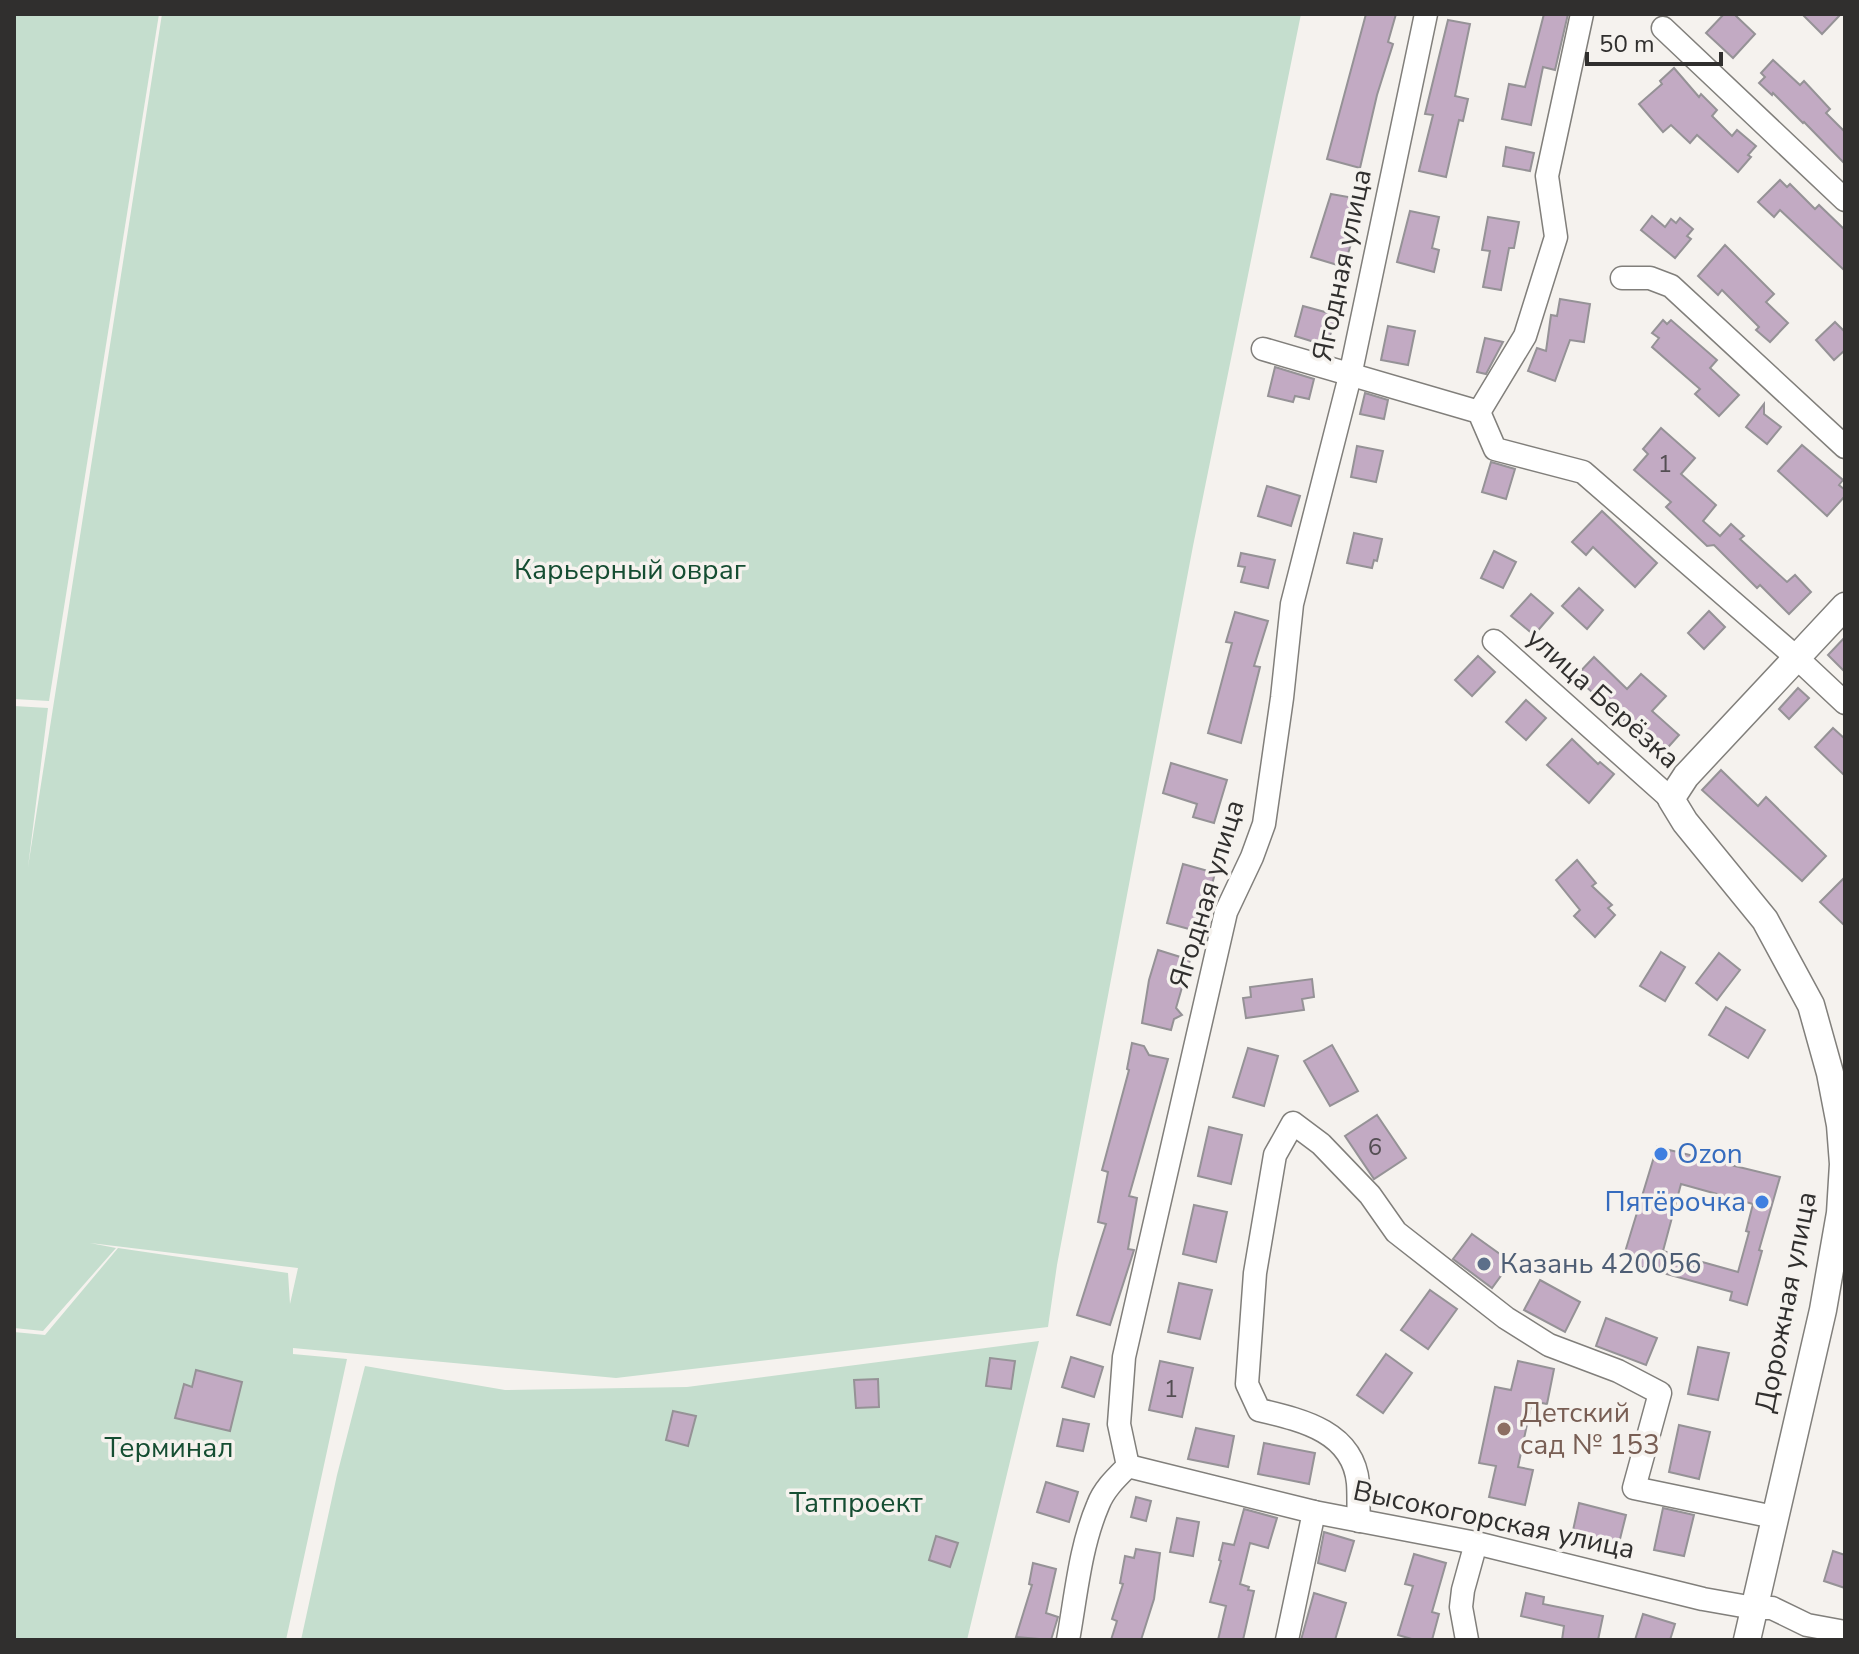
<svg xmlns="http://www.w3.org/2000/svg" width="1859" height="1654" viewBox="0 0 1859 1654" font-family="'Nunito Sans',sans-serif">
	<style>
		.green { fill: #c5dece }
		.building { fill: #c2aac3; stroke: #959296; stroke-width: 2; fill-rule: evenodd }
		.lines { fill: none; stroke-linecap: round; stroke-linejoin: round }
		.minor-casing { stroke: #817f7b; stroke-width: 25 }
		.tertiary-casing { stroke: #817f7b; stroke-width: 29 }
		.minor { stroke: #fff; stroke-width: 22 }
		.tertiary { stroke: #fff; stroke-width: 26 }
		.shop-dot { fill: #3f7fe0; stroke: #f5f2ee; stroke-width: 3 }
		.service-dot { fill: #5c6f8a; stroke: #f5f2ee; stroke-width: 3 }
		.education-dot { fill: #8d6e63; stroke: #f5f2ee; stroke-width: 3 }
		.labels { text-anchor: middle; dominant-baseline: central; stroke-width: 7; stroke-linejoin: round; paint-order: stroke }
		.number-label { font-size: 24px; fill: #544e53 }
		.street-label { font-size: 28px; fill: #302f2e; stroke: #f5f2ee }
		.park-label { font-size: 28px; fill: #154d32; stroke: #f5f2ee }
		.shop-label { font-size: 28px; fill: #366cbe; stroke: #f5f2ee; text-anchor: start }
		.service-label { font-size: 28px; fill: #4e5e75; stroke: #f5f2ee; text-anchor: start }
		.education-label { font-size: 28px; fill: #785e54; stroke: #f5f2ee; text-anchor: start }
	</style>
	<rect width="100%" height="100%" fill="#f5f2ee"/>
	<!-- green -->
	<g class="green">
		<polygon points="14,14 159,14 49,701 14,699"/>
		<polygon points="162,14 1301,14 1193,546 1057,1265 1048,1327 616,1378 293,1348 293,1354 347,1359 286,1640 14,1640 14,1332 45,1335 118,1248 288,1273 290,1304 298,1268 90,1243 116,1248 43,1331 14,1328 14,706 48,708 28,867"/>
		<polygon points="1039,1341 967,1640 301,1640 337,1475 365,1366 505,1390 687,1387"/>
	</g>
	<!-- building -->
	<g class="building">
		<polygon points="1366,14 1396,14 1388,42 1393,44 1377,95 1360,168 1327,159"/>
		<polygon points="1544,14 1568,14 1555,70 1543,67 1531,125 1502,119 1509,84 1525,87"/>
		<polygon points="1724,14 1734,14 1755,34 1733,58 1706,33"/>
		<polygon points="1802,14 1841,14 1822,34"/>
		<polygon points="1448,20 1470,24 1455,96 1468,99 1463,121 1459,120 1446,177 1419,171 1433,115 1425,114"/>
		<polygon points="1773,60 1800,85 1804,81 1830,109 1826,113 1845,132 1845,164 1804,122 1803,123 1773,93 1772,95 1759,83 1765,77 1761,73"/>
		<polygon points="1674,68 1699,97 1701,94 1717,110 1712,116 1732,136 1737,130 1756,146 1748,155 1751,157 1738,172 1697,135 1690,143 1671,125 1663,132 1639,104 1662,84 1660,81"/>
		<polygon points="1506,147 1534,153 1530,171 1503,166"/>
		<polygon points="1780,180 1787,187 1790,184 1815,209 1819,205 1845,230 1845,271 1780,210 1774,217 1758,202"/>
		<polygon points="1331,194 1354,198 1347,235 1353,237 1344,267 1311,257"/>
		<polygon points="1410,211 1439,217 1432,248 1439,250 1434,272 1397,262"/>
		<polygon points="1652,216 1665,227 1671,219 1676,223 1680,218 1693,229 1687,236 1691,239 1675,258 1641,230"/>
		<polygon points="1488,217 1519,222 1514,248 1509,248 1501,290 1483,287 1490,251 1482,250"/>
		<polygon points="1725,245 1774,294 1766,302 1788,323 1770,342 1756,330 1759,327 1722,290 1718,295 1698,276"/>
		<polygon points="1560,299 1590,304 1584,342 1570,340 1555,381 1528,371 1537,348 1546,351 1551,315 1557,316"/>
		<polygon points="1303,306 1336,315 1327,346 1295,336"/>
		<polygon points="1663,320 1667,324 1671,320 1717,360 1710,368 1739,395 1719,416 1695,394 1700,389 1652,347 1659,338 1652,333"/>
		<polygon points="1835,322 1845,332 1845,350 1834,360 1816,340"/>
		<polygon points="1388,326 1415,331 1408,365 1381,360"/>
		<polygon points="1485,338 1503,342 1486,374 1477,372"/>
		<polygon points="1275,367 1314,379 1309,399 1295,396 1293,402 1268,396"/>
		<polygon points="1365,393 1388,400 1384,419 1360,414"/>
		<polygon points="1764,404 1764,414 1781,427 1767,444 1746,427"/>
		<polygon points="1661,428 1695,458 1681,474 1716,505 1703,521 1720,536 1731,524 1744,536 1740,539 1787,582 1795,575 1811,592 1789,614 1760,585 1757,588 1714,545 1707,546 1666,507 1671,502 1634,470 1648,454 1643,449"/>
		<polygon points="1802,445 1843,480 1839,485 1845,490 1845,496 1827,516 1778,471"/>
		<polygon points="1357,446 1383,451 1376,482 1351,477"/>
		<polygon points="1491,462 1515,469 1506,499 1482,492"/>
		<polygon points="1267,486 1300,496 1291,526 1258,516"/>
		<polygon points="1602,511 1657,563 1635,587 1593,547 1586,555 1572,542"/>
		<polygon points="1354,533 1382,539 1377,561 1374,560 1372,568 1347,563"/>
		<polygon points="1494,551 1516,562 1503,588 1481,578"/>
		<polygon points="1241,553 1275,560 1268,588 1241,582 1245,567 1238,566"/>
		<polygon points="1579,588 1603,610 1587,629 1562,606"/>
		<polygon points="1531,594 1553,613 1534,635 1511,616"/>
		<polygon points="1709,611 1725,627 1704,649 1688,633"/>
		<polygon points="1235,612 1268,621 1254,666 1260,667 1241,743 1208,733 1232,643 1226,642"/>
		<polygon points="1845,637 1845,672 1828,655"/>
		<polygon points="1478,656 1495,672 1472,696 1455,680"/>
		<polygon points="1594,657 1627,689 1641,674 1666,696 1652,711 1679,735 1662,754 1575,677"/>
		<polygon points="1798,688 1809,698 1789,719 1779,709"/>
		<polygon points="1526,700 1546,718 1526,740 1506,722"/>
		<polygon points="1833,728 1845,739 1845,776 1815,747"/>
		<polygon points="1572,739 1598,764 1600,762 1614,774 1589,803 1547,765"/>
		<polygon points="1171,763 1227,780 1214,823 1193,817 1197,804 1163,793"/>
		<polygon points="1721,770 1758,806 1766,797 1826,856 1802,881 1702,790"/>
		<polygon points="1577,860 1596,883 1592,886 1612,905 1608,908 1615,915 1595,937 1574,916 1580,910 1556,880"/>
		<polygon points="1183,864 1215,873 1200,932 1167,923"/>
		<polygon points="1845,877 1845,926 1820,902"/>
		<polygon points="1158,950 1190,960 1176,1008 1182,1015 1174,1019 1171,1030 1142,1023 1149,980"/>
		<polygon points="1661,952 1685,967 1665,1001 1640,986"/>
		<polygon points="1719,953 1740,970 1717,1000 1696,983"/>
		<polygon points="1312,979 1314,997 1302,999 1304,1010 1246,1018 1243,998 1251,997 1250,987"/>
		<polygon points="1726,1007 1765,1030 1748,1058 1709,1035"/>
		<polygon points="1132,1043 1144,1046 1149,1055 1168,1059 1129,1196 1137,1198 1128,1249 1134,1250 1110,1325 1077,1315 1106,1224 1098,1222 1108,1172 1102,1170 1129,1070 1127,1069"/>
		<polygon points="1332,1045 1358,1091 1330,1106 1304,1061"/>
		<polygon points="1248,1048 1278,1056 1264,1106 1233,1097"/>
		<polygon points="1377,1115 1406,1158 1374,1179 1345,1136"/>
		<polygon points="1209,1127 1242,1135 1231,1184 1198,1176"/>
		<path d="M1657,1147L1780,1177L1759,1250L1762,1251L1747,1305L1730,1300L1732,1292L1634,1265L1637,1256L1625,1252ZM1681,1184L1753,1204L1746,1231L1749,1232L1738,1272L1663,1251Z"/>
		<polygon points="1194,1205 1227,1212 1216,1262 1183,1254"/>
		<polygon points="1472,1234 1511,1262 1492,1288 1453,1259"/>
		<polygon points="1540,1280 1580,1302 1565,1332 1524,1310"/>
		<polygon points="1179,1283 1212,1290 1200,1339 1168,1332"/>
		<polygon points="1430,1290 1457,1309 1428,1349 1401,1330"/>
		<polygon points="1606,1318 1657,1338 1646,1365 1596,1346"/>
		<polygon points="1698,1347 1729,1353 1718,1400 1688,1394"/>
		<polygon points="1386,1354 1412,1373 1383,1413 1357,1395"/>
		<polygon points="1071,1357 1103,1367 1094,1397 1062,1387"/>
		<polygon points="990,1358 1015,1361 1011,1389 986,1386"/>
		<polygon points="1160,1361 1193,1368 1182,1417 1149,1410"/>
		<polygon points="1518,1361 1554,1369 1547,1404 1532,1401 1518,1467 1533,1470 1525,1505 1489,1497 1496,1466 1479,1463 1495,1387 1511,1390"/>
		<polygon points="196,1370 242,1382 230,1431 175,1418 184,1384 192,1387"/>
		<polygon points="878,1379 879,1407 856,1408 854,1380"/>
		<polygon points="673,1411 696,1416 688,1446 666,1440"/>
		<polygon points="1063,1419 1089,1424 1083,1451 1057,1446"/>
		<polygon points="1679,1425 1710,1432 1699,1479 1669,1472"/>
		<polygon points="1196,1428 1234,1436 1228,1467 1188,1459"/>
		<polygon points="1264,1443 1315,1453 1309,1484 1258,1474"/>
		<polygon points="1046,1482 1078,1492 1069,1522 1037,1512"/>
		<polygon points="1136,1497 1151,1501 1146,1521 1131,1517"/>
		<polygon points="1579,1503 1626,1515 1618,1547 1572,1535"/>
		<polygon points="1663,1508 1694,1515 1684,1556 1654,1550"/>
		<polygon points="1244,1509 1277,1518 1268,1548 1250,1543 1240,1584 1249,1587 1248,1590 1254,1591 1243,1640 1218,1640 1226,1606 1210,1602 1221,1561 1219,1560 1223,1543 1234,1545"/>
		<polygon points="1177,1518 1199,1522 1193,1556 1170,1552"/>
		<polygon points="1324,1532 1354,1541 1345,1571 1318,1563"/>
		<polygon points="936,1536 958,1543 950,1567 929,1560"/>
		<polygon points="1136,1549 1160,1553 1154,1599 1141,1640 1111,1640 1117,1621 1112,1619 1123,1584 1120,1583 1125,1556 1134,1558"/>
		<polygon points="1833,1551 1845,1555 1845,1588 1824,1581"/>
		<polygon points="1414,1554 1446,1563 1432,1612 1439,1614 1432,1640 1415,1640 1398,1635 1413,1586 1405,1584"/>
		<polygon points="1033,1563 1056,1569 1046,1613 1058,1617 1051,1640 1016,1637 1032,1585 1029,1584"/>
		<polygon points="1314,1593 1346,1603 1335,1640 1301,1640"/>
		<polygon points="1526,1593 1544,1597 1543,1604 1603,1616 1598,1640 1562,1640 1564,1626 1521,1616"/>
		<polygon points="1643,1614 1675,1624 1670,1640 1635,1640"/>
	</g>
	<g class="lines">
		<defs>
			<g id="minor">
				<polyline points="1663,28 1845,200"/>
				<polyline points="1622,278 1650,278 1671,286 1845,447"/>
				<polyline points="1263,349 1479,412 1495,449 1583,472 1797,658 1845,703"/>
				<polyline points="1479,412 1525,336 1556,237 1547,176 1582,14"/>
				<polyline points="1494,641 1671,799"/>
				<polyline points="1128,1466 1314,1512 1476,1543 1703,1599 1754,1608 1772,1608 1807,1625 1845,1632"/>
				<path d="M1359,1521C1358,1508 1359,1495 1358,1483C1353,1431 1301,1420 1259,1410L1247,1384L1255,1273L1275,1155L1293,1123L1321,1144L1370,1195L1396,1232L1506,1318L1549,1345L1618,1371L1660,1393L1634,1488L1774,1517"/>
				<path d="M1068,1640C1076,1596 1080,1547 1098,1505C1104,1489 1117,1477 1128,1466L1119,1424L1124,1357L1226,912L1252,857L1264,824L1282,698L1292,604L1350,376L1426,14"/>
				<polyline points="1287,1640 1314,1512"/>
				<polyline points="1467,1640 1461,1607 1463,1590 1476,1543"/>
			</g>
			<polyline id="tertiary" points="1747,1640 1823,1310 1840,1213 1843,1164 1840,1125 1830,1073 1811,1005 1765,920 1685,822 1671,799 1686,776 1845,606"/>
		</defs>
		<!-- minor casing -->
		<use href="#minor" class="minor-casing"/>
		<!-- tertiary casing -->
		<use href="#tertiary" class="tertiary-casing"/>
		<!-- minor -->
		<use href="#minor" class="minor"/>
		<!-- tertiary -->
		<use href="#tertiary" class="tertiary"/>
	</g>
	<!-- markers -->
	<g class="shop-dot">
		<circle cx="1661" cy="1154" r="8"/>
		<circle cx="1762" cy="1202" r="8"/>
	</g>
	<circle class="service-dot" cx="1484" cy="1264" r="8"/>
	<circle class="education-dot" cx="1504" cy="1429" r="8"/>
	<g class="labels">
		<!-- number labels -->
		<g class="number-label">
			<text x="1665" y="464">1</text>
			<text x="1375" y="1147">6</text>
			<text x="1171" y="1389">1</text>
		</g>
		<!-- street labels -->
		<g class="street-label">
			<text transform="translate(1342 265) rotate(-78)">Ягодная улица</text>
			<text transform="translate(1603 698) rotate(42)">улица Берёзка</text>
			<text transform="translate(1207 894) rotate(-73)">Ягодная улица</text>
			<text transform="translate(1786 1302) rotate(-79)">Дорожная улица</text>
			<text transform="translate(1494 1520) rotate(12)">Высокогорская улица</text>
		</g>
		<!-- park labels -->
		<g class="park-label">
			<text x="630" y="570">Карьерный овраг</text>
			<text x="169" y="1448">Терминал</text>
			<text x="856" y="1503">Татпроект</text>
		</g>
		<!-- shop labels -->
		<g class="shop-label">
			<text x="1677" y="1154">Ozon</text>
			<text x="1746" y="1202" text-anchor="end">Пятёрочка</text>
		</g>
		<!-- service labels -->
		<g class="service-label">
			<text x="1500" y="1264">Казань 420056</text>
		</g>
		<!-- education labels -->
		<g class="education-label">
			<text x="1520" y="1413">Детский<tspan x="1520" dy="32">сад № 153</tspan></text>
		</g>
	</g>
	<!-- border -->
	<rect width="1859" height="1654" fill="none" stroke="#302f2e" stroke-width="32"/>
	<!-- scale -->
	<path d="M1587 52v12h134v-12" fill="none" stroke="#302f2e" stroke-width="4"/>
	<text x="1599" y="52" font-size="24" fill="#302f2e" stroke="#f5f2ee" stroke-width="6" paint-order="stroke">50 m</text>
</svg>
